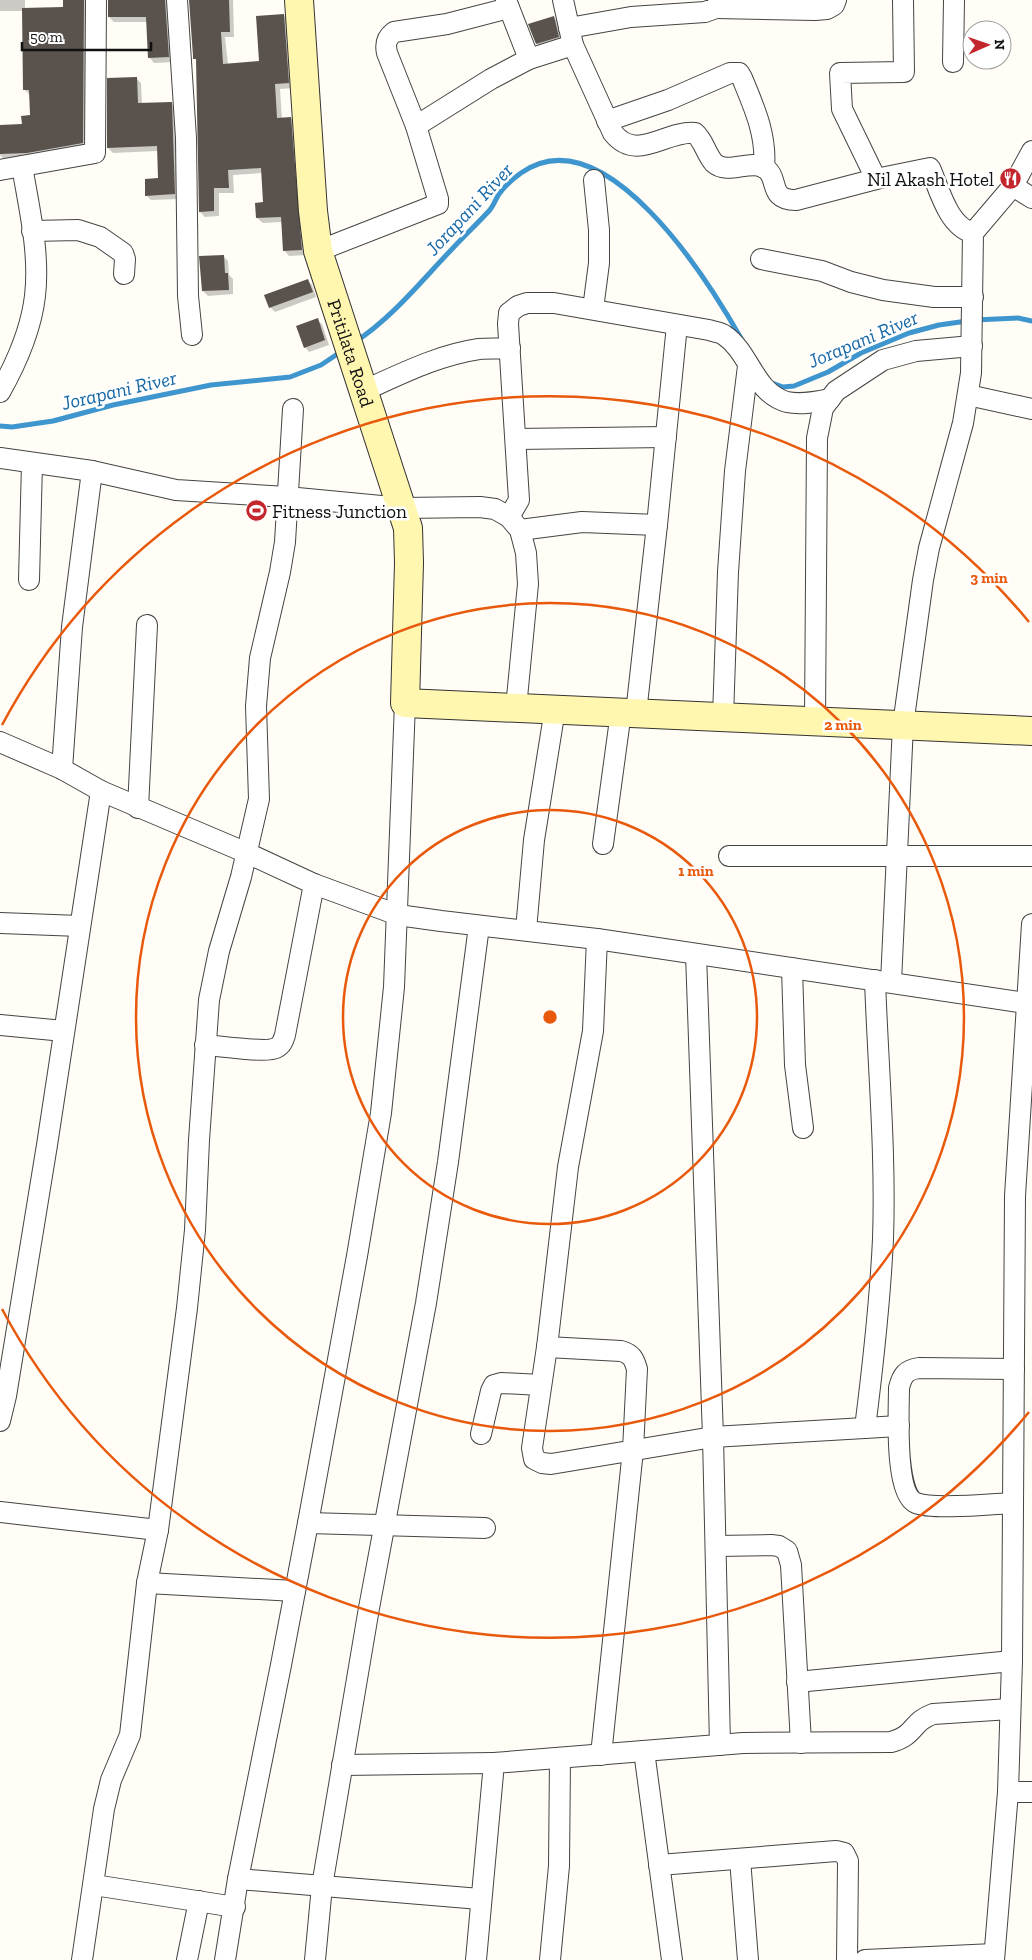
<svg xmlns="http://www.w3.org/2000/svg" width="1032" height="1960" viewBox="0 0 1032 1960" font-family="'Zilla Slab',serif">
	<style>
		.shadow { fill: #0003 }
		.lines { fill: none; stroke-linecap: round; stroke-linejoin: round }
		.stream { stroke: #3f96cf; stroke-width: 5 }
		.building { fill: #5a524d }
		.street-casing { stroke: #444; stroke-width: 22 }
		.secondary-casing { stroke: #333; stroke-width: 30 }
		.street { stroke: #fff; stroke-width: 20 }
		.secondary { stroke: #fff6b0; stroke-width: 28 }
		.ring { fill: none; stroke: #e8590c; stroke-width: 2.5 }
		.labels { text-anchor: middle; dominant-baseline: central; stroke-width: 5; stroke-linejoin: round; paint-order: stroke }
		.poi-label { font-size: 19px; fill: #111; stroke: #fff; text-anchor: end }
		.street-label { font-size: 19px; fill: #111; stroke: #fff }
		.water-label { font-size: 20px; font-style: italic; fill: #1768a6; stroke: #fff }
		.centre { fill: #e8590c; stroke: #fff; stroke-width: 2.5 }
		.ring-label { font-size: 15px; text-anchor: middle; font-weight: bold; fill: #e8590c; stroke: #fff; stroke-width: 5; stroke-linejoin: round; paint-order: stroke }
	</style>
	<rect width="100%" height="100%" fill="#fffdf5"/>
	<!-- shadow -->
	<g class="shadow">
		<polygon points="0,0 25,0 25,10 65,8 64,0 90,0 88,148 4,159 0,155 0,127 24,125 31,116 30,95 24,89 24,11 0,11"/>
		<polygon points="109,0 173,0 174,62 154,63 149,57 147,22 114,22 109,17"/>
		<polygon points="190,0 233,0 234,37 225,37 228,64 261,62 284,16 289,21 294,88 280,89 282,119 291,118 296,123 306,255 289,256 284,250 282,222 263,223 257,218 264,204 262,173 233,175 234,193 219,193 219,216 205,217 200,212 197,61 195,58"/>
		<polygon points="554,18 559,22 563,42 542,48 537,44"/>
		<polygon points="136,78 141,83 142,104 171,103 176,108 179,199 151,200 146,195 160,180 158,151 113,153 108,148"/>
		<polygon points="223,256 228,261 229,275 233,279 233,294 208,296 203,291"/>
		<polygon points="307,280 312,285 316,297 275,312 270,307"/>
		<polygon points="317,320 322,324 329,345 309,352 305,347"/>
	</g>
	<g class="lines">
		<!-- stream -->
		<g class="stream">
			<polyline points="975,320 1018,318 1032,321"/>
			<path d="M355,342C393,317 422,280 453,248C464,236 476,225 487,213C493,208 495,200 499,194C504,187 514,178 521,173C605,114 708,280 742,340"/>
			<polyline points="772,383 783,387 794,386 828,372 861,353 909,333 939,325 967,321"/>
			<polyline points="0,426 12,427 53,421 113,405 211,385 290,377 321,365 342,351"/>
		</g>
	</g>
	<!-- building -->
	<g class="building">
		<polygon points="63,0 84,0 83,143 27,153 0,154 0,125 22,124 21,116 30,115 29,90 23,90 22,8 63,7"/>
		<polygon points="108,0 165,0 169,57 148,58 146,17 108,17"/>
		<polygon points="189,0 229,0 230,32 221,32 223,64 259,61 256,16 284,14 289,83 275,84 277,118 291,117 302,250 283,251 281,217 256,218 255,203 263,202 261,168 228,170 229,188 214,188 214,211 199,212 196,59 193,59 193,56"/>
		<polygon points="554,16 559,37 536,44 528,24"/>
		<polygon points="137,77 138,103 172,102 175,194 145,196 145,179 158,178 157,146 107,148 107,78"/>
		<polygon points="224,255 225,273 228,273 229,290 202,291 199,256"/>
		<polygon points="308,279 313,292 269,308 264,295"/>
		<polygon points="318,318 325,340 304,348 296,326"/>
	</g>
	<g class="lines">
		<defs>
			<g id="street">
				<polyline points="177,0 186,138 188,296 192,335"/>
				<polyline points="506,0 529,59"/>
				<path d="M563,0L573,45L613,133C637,163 666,130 695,133C704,141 706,154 714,163C727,175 749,160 763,167C781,176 766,200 796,200L876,179L930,168C940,191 948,226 973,233"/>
				<polyline points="716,8 815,10 827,9 834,5 836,0"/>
				<polyline points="569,28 631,17 705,12 716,8 719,0"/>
				<polyline points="953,62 954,0"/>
				<path d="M607,121L668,100L730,73H739L742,78C754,107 767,135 764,168"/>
				<polyline points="416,126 491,79 529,59 573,45"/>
				<polyline points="0,170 95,153 96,0"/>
				<polyline points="876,179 842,109 840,73 904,72 903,0"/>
				<polyline points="1013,186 1032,198"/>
				<polyline points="32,231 78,230 100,237 123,253 125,259 124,274"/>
				<path d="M318,251L438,204V199L416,126L387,53C385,44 386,38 394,32L447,24L509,8"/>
				<polyline points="761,259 822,271 851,282 883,290 934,297 973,297"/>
				<polyline points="593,309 599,263 599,230 594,180"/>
				<path d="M363,391C401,374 438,355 479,349C489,348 500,349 510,348"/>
				<path d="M0,392C17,362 31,330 35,296C40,253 29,208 22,166"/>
				<polyline points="968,395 1032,409"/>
				<polyline points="516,439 666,437"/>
				<polyline points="0,458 92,471 176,490 287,497 402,508 480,507 495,509 509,517 520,530 526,553 528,584 516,708"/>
				<path d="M509,517L519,500L508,324L509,313L518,306L527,303H554L709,330C714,332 720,332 724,335C750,352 754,393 787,402C801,405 816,402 830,399"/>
				<polyline points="520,530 582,522 657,525"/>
				<polyline points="29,580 32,463"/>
				<polyline points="636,713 657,525 677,325"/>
				<polyline points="723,717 728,572 735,471 748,366"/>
				<polyline points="815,721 817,438 823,408 836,391 883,360 916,351 972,346"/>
				<polyline points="0,742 62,769 101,791 247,853 314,884 398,915 441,921 597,939 1032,1004"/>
				<polyline points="62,769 72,627 92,471"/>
				<polyline points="138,808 147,625"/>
				<polyline points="603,844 621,712"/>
				<polyline points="729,856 1032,856"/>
				<polyline points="0,923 80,926"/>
				<polyline points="526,930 534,840 555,709"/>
				<polyline points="597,939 593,1031 568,1167 547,1347 532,1448 534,1459 542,1463 551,1464 713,1437 899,1426"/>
				<polyline points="696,954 713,1437 720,1745"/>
				<polyline points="792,968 795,1065 803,1128"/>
				<polyline points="891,982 903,725 923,580 929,548 963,423 971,373 973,233 1013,186 1032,151"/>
				<polyline points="0,1025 64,1031"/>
				<path d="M205,1045C219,1046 266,1053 276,1048C282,1045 283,1041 285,1035L314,884"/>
				<path d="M547,1347L621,1351C632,1354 634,1359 637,1369L633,1450L601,1755"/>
				<polyline points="0,1421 6,1396 47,1145 101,791"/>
				<path d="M865,1428C873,1365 880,1302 883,1239C886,1153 878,1066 875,980"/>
				<polyline points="481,1434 491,1391 494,1385 501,1383 541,1385"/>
				<path d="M1012,1503C991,1504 933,1510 916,1503C894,1494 899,1409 899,1388C902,1375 906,1370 919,1368L1014,1369"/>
				<polyline points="0,1512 158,1530"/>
				<polyline points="308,1523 485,1528"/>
				<polyline points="716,1546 771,1545 779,1546 787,1551 791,1565 801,1743"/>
				<polyline points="147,1583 295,1591"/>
				<polyline points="797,1682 1012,1661"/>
				<polyline points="644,1751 672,1960"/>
				<polyline points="342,1765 494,1763"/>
				<polyline points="1008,1792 1032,1792"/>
				<polyline points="740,1859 748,1960"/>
				<polyline points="659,1865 836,1851 844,1853 848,1861 847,1960"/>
				<polyline points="238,1879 480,1899"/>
				<polyline points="94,1885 235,1907"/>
				<polyline points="82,1960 104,1809 111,1780 130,1735 147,1583 158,1530 187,1308 195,1230 199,1140 209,1000 219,951 241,877 259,799 256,706 260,658 280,572 285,542 293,409"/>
				<polyline points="187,1960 199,1901"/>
				<polyline points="225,1960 238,1879 281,1665 308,1523 357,1256 381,1113 394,987 405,703"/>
				<polyline points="315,1960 322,1886 369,1608 426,1303 448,1162 479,926"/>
				<path d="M476,1960L494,1763L743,1743L891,1742C915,1736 911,1722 933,1714L1010,1709"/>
				<polyline points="550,1960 559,1866 560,1759"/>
				<polyline points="865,1960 994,1954"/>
				<polyline points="994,1960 1008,1792 1012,1661 1015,1196 1032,924"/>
			</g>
			<g id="secondary">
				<path id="s1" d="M299,0L313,211L318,251L408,528L409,563L405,703L1032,731"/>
			</g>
		</defs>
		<!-- street casing -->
		<use href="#street" class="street-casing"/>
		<!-- secondary casing -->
		<use href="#secondary" class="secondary-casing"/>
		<!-- street -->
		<use href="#street" class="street"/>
		<!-- secondary -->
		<use href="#secondary" class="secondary"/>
	</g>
	<!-- distance rings -->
	<g class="ring">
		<circle cx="550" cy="1017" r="207"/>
		<circle cx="550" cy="1017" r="414"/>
		<path d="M1029 1412A621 621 0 0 1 2 1309M2 725A621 621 0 0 1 1029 622"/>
	</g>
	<!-- icons -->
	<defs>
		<symbol id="restaurant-disc" viewBox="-11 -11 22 22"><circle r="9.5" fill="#c4262e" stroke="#fff"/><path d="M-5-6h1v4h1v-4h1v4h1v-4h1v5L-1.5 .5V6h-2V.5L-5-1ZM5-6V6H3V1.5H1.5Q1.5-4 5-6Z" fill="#fff"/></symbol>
		<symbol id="stadium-disc" viewBox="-11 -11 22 22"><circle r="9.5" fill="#c4262e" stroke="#fff"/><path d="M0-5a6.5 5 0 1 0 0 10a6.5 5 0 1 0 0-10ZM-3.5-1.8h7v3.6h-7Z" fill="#fff"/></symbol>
	</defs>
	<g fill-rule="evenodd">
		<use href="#restaurant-disc" x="998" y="166" width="25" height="25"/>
		<use href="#stadium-disc" x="244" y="498" width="25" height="25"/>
	</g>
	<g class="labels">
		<!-- poi labels -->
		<g class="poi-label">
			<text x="994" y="179">Nil Akash Hotel</text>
			<text x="272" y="511" text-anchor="start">Fitness Junction</text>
		</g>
		<!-- street labels -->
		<g class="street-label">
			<text stroke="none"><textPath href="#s1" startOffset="359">Pritilata Road</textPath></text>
		</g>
		<!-- water labels -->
		<g class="water-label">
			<text transform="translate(469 209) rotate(-47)">Jorapani River</text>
			<text transform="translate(863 339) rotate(-23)">Jorapani River</text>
			<text transform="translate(119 390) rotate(-13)">Jorapani River</text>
		</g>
	</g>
	<circle cx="550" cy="1017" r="8" class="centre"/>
	<g class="ring-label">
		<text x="989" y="583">3 min</text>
		<text x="843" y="730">2 min</text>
		<text x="696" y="876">1 min</text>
	</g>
	<!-- north arrow -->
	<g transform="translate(987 45) rotate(88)"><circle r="24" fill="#ffffff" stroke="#a0a0a0"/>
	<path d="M0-4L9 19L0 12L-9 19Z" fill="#c4262e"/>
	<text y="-8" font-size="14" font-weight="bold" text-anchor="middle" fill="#111111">N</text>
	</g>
	<!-- scale -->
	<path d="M22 42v8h129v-8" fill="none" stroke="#111111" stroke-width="2.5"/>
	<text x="30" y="42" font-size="15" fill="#111111" stroke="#ffffff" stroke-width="4" paint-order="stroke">50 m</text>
</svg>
